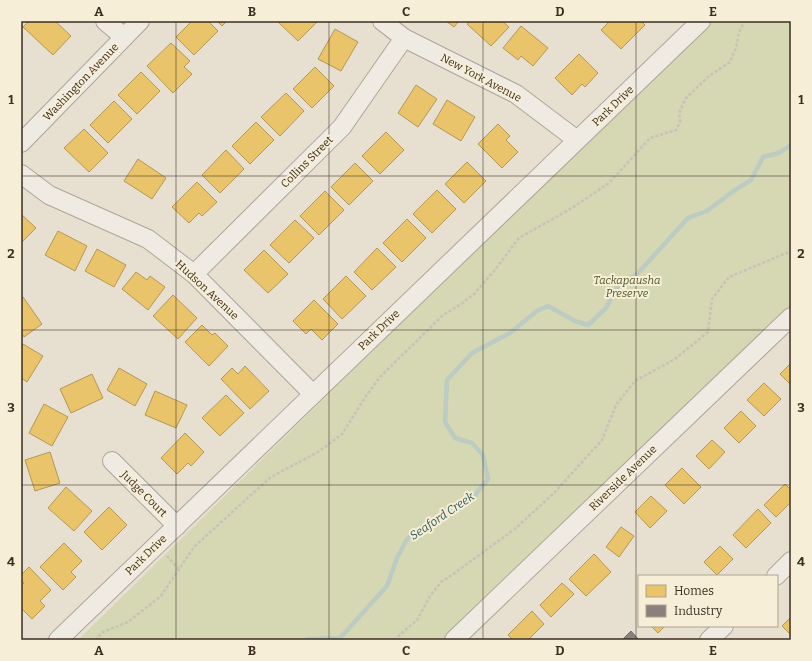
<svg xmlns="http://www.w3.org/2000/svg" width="812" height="661" viewBox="0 0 812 661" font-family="Bitter,serif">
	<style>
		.green { fill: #d6d7b3 }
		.homes { fill: #e9c46a; stroke: #b59754 }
		.industry { fill: #8a817c; stroke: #736860 }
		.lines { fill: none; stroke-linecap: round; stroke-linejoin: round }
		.stream { stroke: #bcccc2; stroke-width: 4.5 }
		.minor-casing { stroke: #ada599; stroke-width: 20 }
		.path { stroke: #c8c2b9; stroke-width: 2.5; stroke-dasharray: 3 2; stroke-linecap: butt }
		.minor { stroke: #efebe3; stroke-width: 18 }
		.grid { fill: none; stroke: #3d2e20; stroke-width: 1; stroke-opacity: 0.55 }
		.labels { text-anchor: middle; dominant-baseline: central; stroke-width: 4; stroke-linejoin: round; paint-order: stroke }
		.street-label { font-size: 11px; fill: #3d2e20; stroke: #f7eed8 }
		.park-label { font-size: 11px; font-style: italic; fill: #4d5a26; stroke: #f7eed8 }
		.water-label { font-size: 12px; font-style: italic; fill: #2f5d5a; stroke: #f7eed8 }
		.neatline { fill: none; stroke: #3d2e20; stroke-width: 1.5 }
		.grid-label { font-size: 13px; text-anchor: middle; font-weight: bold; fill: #3d2e20 }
	</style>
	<rect width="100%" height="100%" fill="#e7e0d1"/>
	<!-- green -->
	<polygon class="green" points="709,21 791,21 791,313 450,640 78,640"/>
	<!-- homes -->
	<g class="homes">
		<polygon points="29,21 55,21 71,36 53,55 23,27"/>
		<polygon points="192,21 208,21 218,31 194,55 176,37"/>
		<polygon points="217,21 227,21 222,26"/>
		<polygon points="277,21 318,21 298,41"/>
		<polygon points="446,21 459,21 454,27"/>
		<polygon points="470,21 502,21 509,27 491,46 467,24"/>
		<polygon points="610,21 641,21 645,25 621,49 601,30"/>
		<polygon points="521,26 548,48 533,66 521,56 518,60 503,48"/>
		<polygon points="335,29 358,42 341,71 318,59"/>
		<polygon points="171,43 190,61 184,67 192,74 173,93 147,66"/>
		<polygon points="579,54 598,73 585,87 582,84 572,95 555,78"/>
		<polygon points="315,67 334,86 312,108 293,89"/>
		<polygon points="141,72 160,91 137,114 118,95"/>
		<polygon points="416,85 437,99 418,127 398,113"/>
		<polygon points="286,93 304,111 280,136 261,117"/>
		<polygon points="447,100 475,117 461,141 433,124"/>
		<polygon points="114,101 132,119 108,143 90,125"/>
		<polygon points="256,122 274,140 250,164 232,146"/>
		<polygon points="498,124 510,136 506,140 518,152 502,168 478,144"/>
		<polygon points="84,129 108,153 89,172 64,148"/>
		<polygon points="386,132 404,150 380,174 362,156"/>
		<polygon points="226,150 244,169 220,193 202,175"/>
		<polygon points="138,159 166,178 152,199 124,181"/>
		<polygon points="467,162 486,181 464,203 445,184"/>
		<polygon points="355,163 373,181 349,205 331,187"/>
		<polygon points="197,182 217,202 202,216 199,213 189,223 172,207"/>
		<polygon points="437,190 456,209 432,233 413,214"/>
		<polygon points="325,191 344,210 319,235 300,216"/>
		<polygon points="21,214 36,228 21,243"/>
		<polygon points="407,219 426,238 402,262 383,243"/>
		<polygon points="295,220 314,238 289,263 270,245"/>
		<polygon points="58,231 87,246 75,271 45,255"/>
		<polygon points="377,248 396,267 372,290 354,272"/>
		<polygon points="97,249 126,265 114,287 85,271"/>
		<polygon points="264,250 288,274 268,293 244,270"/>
		<polygon points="136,272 147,280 150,276 165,287 148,310 122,289"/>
		<polygon points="346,276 366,296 342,319 323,299"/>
		<polygon points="173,295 197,318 178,339 153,316"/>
		<polygon points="23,297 42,324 24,337 21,332 21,298"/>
		<polygon points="314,300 338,324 322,340 311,329 306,334 293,321"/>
		<polygon points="202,325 212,335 215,333 228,346 209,366 185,342"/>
		<polygon points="23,344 43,356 27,382 21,378 21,347"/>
		<polygon points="791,363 791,385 780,374"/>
		<polygon points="245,366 269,391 250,409 221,379 232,368 238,374"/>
		<polygon points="119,368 147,384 135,406 107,390"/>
		<polygon points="92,374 103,398 71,413 60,389"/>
		<polygon points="764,383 781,399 764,416 747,400"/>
		<polygon points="155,391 187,405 176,428 145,415"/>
		<polygon points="226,395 244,413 220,436 202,418"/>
		<polygon points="44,404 68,417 52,446 29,433"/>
		<polygon points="741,411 756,426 739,443 724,428"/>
		<polygon points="185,433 204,452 191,466 188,463 177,474 161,458"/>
		<polygon points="712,440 725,452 709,469 696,456"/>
		<polygon points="50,452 60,483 35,491 25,460"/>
		<polygon points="682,468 701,487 684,504 665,485"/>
		<polygon points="785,484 791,490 791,502 776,517 764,505"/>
		<polygon points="66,487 92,511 74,531 48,508"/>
		<polygon points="651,496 667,511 650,528 635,512"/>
		<polygon points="109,507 127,525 102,550 84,532"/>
		<polygon points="758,509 771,523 746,548 733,535"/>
		<polygon points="621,527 634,536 619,557 606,547"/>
		<polygon points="64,543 82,561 71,572 76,577 63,590 40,567"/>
		<polygon points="720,546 733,559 717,575 704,562"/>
		<polygon points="594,554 611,572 586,596 569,579"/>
		<polygon points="29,567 51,590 40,601 45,606 32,619 21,608 21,586 24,583 21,580 21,575"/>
		<polygon points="562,583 574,594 551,617 540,605"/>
		<polygon points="532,611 544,624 528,640 513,640 508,635"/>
		<polygon points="791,617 791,635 782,626"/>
		<polygon points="651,626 665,626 658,633"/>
	</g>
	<!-- industry -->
	<polygon class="industry" points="631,631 639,640 622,640"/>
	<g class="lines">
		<!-- stream -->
		<polyline class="stream" points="306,640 307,639 340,638 387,586 397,558 407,539 422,527 474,496 488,479 483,455 472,443 455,438 445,422 447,380 472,353 510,333 537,311 548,306 575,321 588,325 606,308 617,287 638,273 688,218 707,211 732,192 751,180 763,157 779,153 791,145"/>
		<defs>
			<g id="minor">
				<polyline points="105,21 124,37"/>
				<polyline points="382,21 404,38 516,94 577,140"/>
				<polyline points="21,143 140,21"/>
				<polyline points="21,174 49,195 148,239 194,274 313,394"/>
				<polyline points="194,274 342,127 404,38"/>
				<polyline points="112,461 177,526"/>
				<polyline points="776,576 791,561"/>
				<polyline points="58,640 701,21"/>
				<polyline points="454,640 791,317"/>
				<polyline points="709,640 724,626"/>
			</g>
		</defs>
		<!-- minor casing -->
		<use href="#minor" class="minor-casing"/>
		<!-- path -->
		<g class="path">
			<polyline points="167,556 179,569"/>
			<polyline points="95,640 103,632 128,622 161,596 194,547 252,494 271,477 318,452 342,434 366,396 380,377 443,315 460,305 474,294 494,271 519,238 572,208 609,183 650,138 676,130 680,122 679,113 686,98 709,76 730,62 736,48 739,33 744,21"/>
			<polyline points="394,640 417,620 430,596 441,582 452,575 516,528 553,494 602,440 616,405 635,381 675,359 708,332 712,299 729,277 791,251"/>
		</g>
		<!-- minor -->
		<use href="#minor" class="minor"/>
	</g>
	<!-- grid -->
	<path class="grid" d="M176,21V640M329,21V640M483,21V640M636,21V640M21,176H791M21,330H791M21,485H791"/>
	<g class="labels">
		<!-- street labels -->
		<g class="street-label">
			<text transform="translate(481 78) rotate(28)">New York Avenue</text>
			<text transform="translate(81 82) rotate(-46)">Washington Avenue</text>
			<text transform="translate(613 106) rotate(-44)">Park Drive</text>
			<text transform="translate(307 162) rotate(-45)">Collins Street</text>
			<text transform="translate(207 290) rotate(43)">Hudson Avenue</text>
			<text transform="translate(379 330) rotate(-44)">Park Drive</text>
			<text transform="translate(623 478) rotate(-44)">Riverside Avenue</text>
			<text transform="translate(144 494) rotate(45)">Judge Court</text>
			<text transform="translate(146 555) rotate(-44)">Park Drive</text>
		</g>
		<!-- park labels -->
		<g class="park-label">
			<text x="627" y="280">Tackapausha<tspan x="627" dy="13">Preserve</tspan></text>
		</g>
		<!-- water labels -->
		<g class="water-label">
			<text transform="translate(442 516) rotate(-34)">Seaford Creek</text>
		</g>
	</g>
	<!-- border -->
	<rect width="812" height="661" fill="none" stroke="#f7eed8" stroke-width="44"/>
	<!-- legend -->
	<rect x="638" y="575" width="140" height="52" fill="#f7eed8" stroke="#ada18e"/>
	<rect x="646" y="585" width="20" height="12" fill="#e9c46a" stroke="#ada18e"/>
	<text x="674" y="595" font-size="12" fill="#3d2e20">Homes</text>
	<rect x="646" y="605" width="20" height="12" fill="#8a817c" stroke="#ada18e"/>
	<text x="674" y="615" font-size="12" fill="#3d2e20">Industry</text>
	<rect x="22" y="22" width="768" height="617" class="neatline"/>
	<g class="grid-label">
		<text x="99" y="16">A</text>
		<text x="252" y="16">B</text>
		<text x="406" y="16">C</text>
		<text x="560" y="16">D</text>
		<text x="713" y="16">E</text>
		<text x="11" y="104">1</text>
		<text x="801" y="104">1</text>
		<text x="11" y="258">2</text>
		<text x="801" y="258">2</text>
		<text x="11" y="412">3</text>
		<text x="801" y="412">3</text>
		<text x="11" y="566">4</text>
		<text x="801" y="566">4</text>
		<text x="99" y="655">A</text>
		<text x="252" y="655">B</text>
		<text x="406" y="655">C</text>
		<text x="560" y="655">D</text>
		<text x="713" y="655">E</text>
	</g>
</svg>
